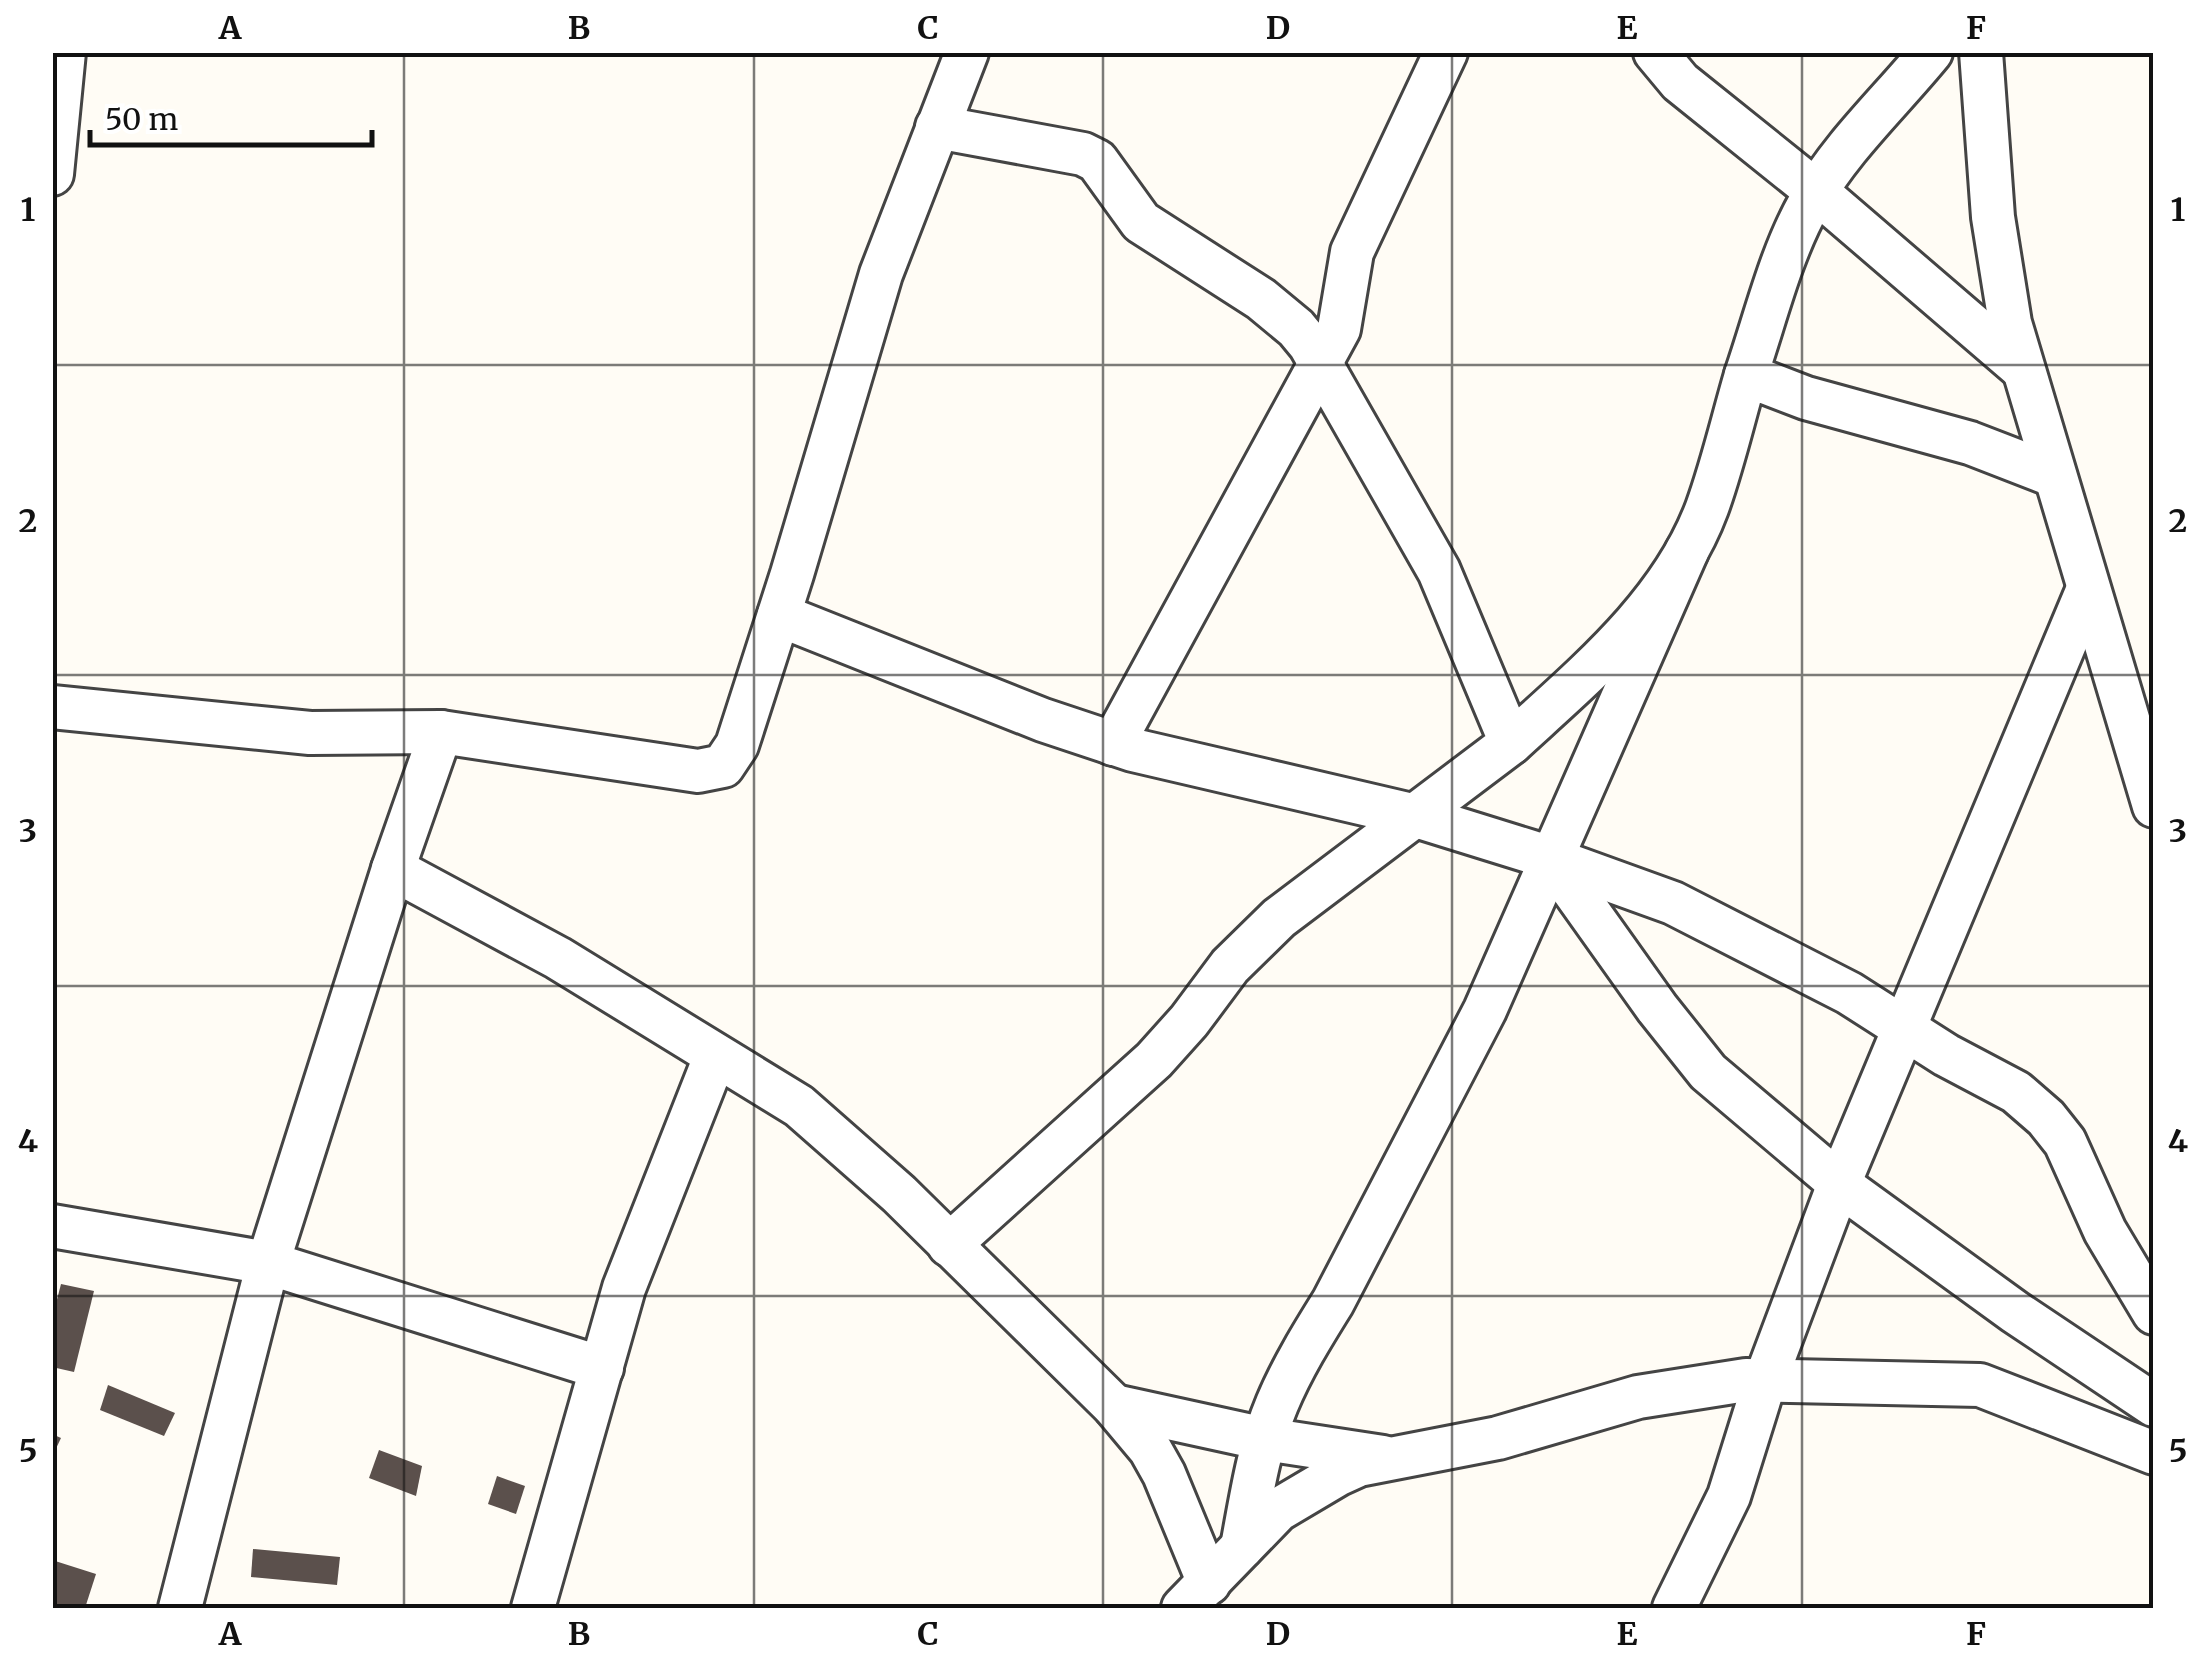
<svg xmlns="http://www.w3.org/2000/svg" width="2206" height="1661" viewBox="0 0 2206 1661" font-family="Merriweather,serif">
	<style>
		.building { fill: #5b504c }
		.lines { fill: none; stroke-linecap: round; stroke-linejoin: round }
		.minor-casing { stroke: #444; stroke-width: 48 }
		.minor { stroke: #fff; stroke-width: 42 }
		.grid { fill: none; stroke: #111; stroke-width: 2.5; stroke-opacity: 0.55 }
		.neatline { fill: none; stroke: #111; stroke-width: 4 }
		.grid-label { font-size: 32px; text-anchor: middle; font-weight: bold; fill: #111 }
	</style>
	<rect width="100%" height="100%" fill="#fffcf5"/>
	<!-- building -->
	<g class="building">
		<polygon points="61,1284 94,1291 74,1372 52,1367 52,1319"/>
		<polygon points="108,1385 175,1413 164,1436 100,1410"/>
		<polygon points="52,1434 61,1438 52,1457"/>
		<polygon points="379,1450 422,1466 416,1496 369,1478"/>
		<polygon points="497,1476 525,1486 516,1514 488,1504"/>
		<polygon points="253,1549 340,1557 337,1585 251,1577"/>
		<polygon points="52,1560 96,1574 85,1608 52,1608"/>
	</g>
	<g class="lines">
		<defs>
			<g id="minor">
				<polyline points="1655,52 1680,82 1817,192 2023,369"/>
				<polyline points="1981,52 1993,217 2010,323 2154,806"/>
				<polyline points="937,127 1083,154 1097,161 1141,222 1261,299 1296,328 1310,345 1439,571 1511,743 1279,918 1230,966 1189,1021 1154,1060 949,1245"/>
				<polyline points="52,174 64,52"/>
				<path d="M1746,375C1766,317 1780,255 1810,202C1841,147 1891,101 1931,52"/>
				<polyline points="779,615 1043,720 1133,750 1416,816 1532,852 1673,903 1849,993 1946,1055 2016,1092 2046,1118 2065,1142 2105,1231 2154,1313"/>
				<polyline points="52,707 310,733 441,732 698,771 723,766 737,745 792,574 881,274 967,52"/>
				<path d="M1511,743C1585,675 1671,605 1707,508C1723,464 1733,419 1746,375L1806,398L1970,443L2055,476"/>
				<polyline points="1113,744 1339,329 1352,252 1446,52"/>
				<polyline points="1551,859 1657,1008 1708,1072 1851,1193 2015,1312 2154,1405"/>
				<polyline points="393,869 558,958 799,1106 899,1194 1114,1406 1150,1449 1164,1474 1209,1583"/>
				<polyline points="52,1226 268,1263 602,1368"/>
				<polyline points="1114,1406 1265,1439 1383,1457"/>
				<path d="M1242,1547C1251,1499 1258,1449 1277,1404C1292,1368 1313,1334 1333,1302L1485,1010L1687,551"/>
				<polyline points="180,1608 268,1263 393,869 441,732"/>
				<polyline points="533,1608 624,1288 715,1057"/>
				<polyline points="1183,1608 1278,1510 1337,1475 1359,1465 1498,1438 1638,1397 1746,1380 1980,1385 2154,1453"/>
				<polyline points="1674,1608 1729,1496 1765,1381 1839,1184 2087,591"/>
			</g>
		</defs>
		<!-- minor casing -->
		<use href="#minor" class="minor-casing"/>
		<!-- minor -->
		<use href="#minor" class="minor"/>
	</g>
	<!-- grid -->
	<path class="grid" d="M404,52V1608M754,52V1608M1103,52V1608M1452,52V1608M1802,52V1608M52,365H2154M52,675H2154M52,986H2154M52,1296H2154"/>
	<!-- border -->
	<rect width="2206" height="1661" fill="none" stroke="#ffffff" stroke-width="110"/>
	<!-- scale -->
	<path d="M90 130v15h282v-15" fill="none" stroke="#111111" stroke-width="5"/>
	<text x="105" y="130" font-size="30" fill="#111111" stroke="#ffffff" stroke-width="8" paint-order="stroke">50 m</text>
	<rect x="55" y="55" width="2096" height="1551" class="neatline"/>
	<g class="grid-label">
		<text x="230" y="39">A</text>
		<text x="579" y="39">B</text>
		<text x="928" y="39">C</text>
		<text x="1278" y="39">D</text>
		<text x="1627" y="39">E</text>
		<text x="1976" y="39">F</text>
		<text x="28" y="221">1</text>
		<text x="2178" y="221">1</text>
		<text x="28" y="532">2</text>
		<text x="2178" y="532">2</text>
		<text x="28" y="842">3</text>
		<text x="2178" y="842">3</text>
		<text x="28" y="1152">4</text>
		<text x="2178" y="1152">4</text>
		<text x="28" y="1462">5</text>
		<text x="2178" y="1462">5</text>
		<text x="230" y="1645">A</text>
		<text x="579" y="1645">B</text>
		<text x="928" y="1645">C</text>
		<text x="1278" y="1645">D</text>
		<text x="1627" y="1645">E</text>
		<text x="1976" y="1645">F</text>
	</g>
</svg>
